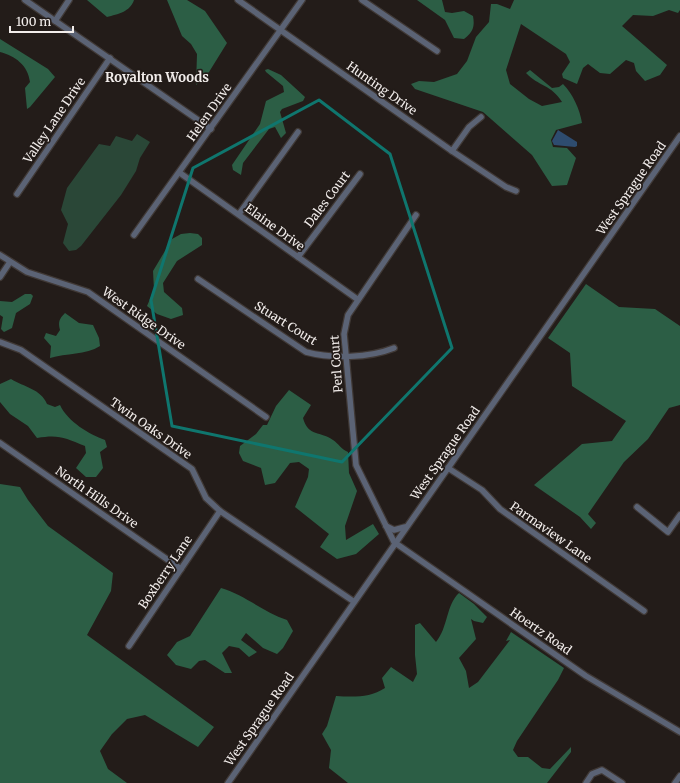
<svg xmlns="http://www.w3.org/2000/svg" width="680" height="783" viewBox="0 0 680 783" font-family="Merriweather,serif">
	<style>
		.green { fill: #2a4737 }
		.forest { fill: #2c5e45 }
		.water { fill: #2e4c6f }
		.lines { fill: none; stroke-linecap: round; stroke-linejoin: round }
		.minor-casing { stroke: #403936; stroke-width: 8 }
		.minor { stroke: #5b6375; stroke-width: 5.5 }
		.marked { fill: none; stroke: #0f766e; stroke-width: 3; stroke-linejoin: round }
		.labels { text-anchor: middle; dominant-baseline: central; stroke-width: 3.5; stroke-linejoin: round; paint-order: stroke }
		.street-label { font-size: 12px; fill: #f2edeb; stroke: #231c19 }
		.neighbourhood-label { font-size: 13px; font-weight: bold; fill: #f2edeb; stroke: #231c19 }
	</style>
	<rect width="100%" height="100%" fill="#231c19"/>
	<!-- green -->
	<polygon class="green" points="137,134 150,142 140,158 136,171 121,195 81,246 76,250 69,251 63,243 68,224 61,210 67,188 99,144 110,146 116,136 132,141"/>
	<!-- forest -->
	<g class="forest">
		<path d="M87,0H134C130,12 118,14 107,17Z"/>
		<polygon points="167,0 187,0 205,11 227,43 209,72 196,85 197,54 191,44 182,36"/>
		<path d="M417,0H442L445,12L452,13L464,11L473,16C475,27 473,32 464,39L454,38L445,20Z"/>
		<path d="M514,0H680V10L678,13L669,10L653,16L633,15L622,26L667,65L660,75L645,81L636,71L634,63L626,60L610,74L600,73L588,64L583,68L577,84L563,78L562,74L570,62L566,54L521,24L506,70L510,84L529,99L542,106L562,102C552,85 538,86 526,73L530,70L552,88L559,87L563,84C573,94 580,110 582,123L556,130L551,140L553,147L567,148L576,158L567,185L552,186L532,155L483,112L415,89L411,84L419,81L434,82L457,74L467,61L476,37L489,22L491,4H497L510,9Z"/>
		<path d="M0,39L48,69L55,77L30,107L27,109L25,88L30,82C28,65 15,56 0,52Z"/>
		<polygon points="268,69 281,75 305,97 303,101 282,109 280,112 286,133 281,138 275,127 269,129 243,163 241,175 233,170 232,165 260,124 266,101 284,92 283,86 266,72 265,70"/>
		<polygon points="190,233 198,234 202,238 202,245 177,261 163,283 164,292 182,308 183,315 171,319 157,314 147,306 154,290 153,271 159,261 172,239 181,234"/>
		<polygon points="586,284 619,307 655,309 680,326 680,405 669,408 648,439 624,462 588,514 596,523 591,529 580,517 534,485 582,444 612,441 626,421 572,386 570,353 548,338"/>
		<polygon points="25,294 31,294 33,296 30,304 16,313 12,328 4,332 1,329 3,317 0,315 0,301 12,302"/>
		<path d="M65,313L79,323L93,325L99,338L100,346C86,355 66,353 50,358L51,346L44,338L46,333L56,336L60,330C58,322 59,319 65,313Z"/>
		<path d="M11,379C24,387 41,389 47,404L55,407L60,405C68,422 89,434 105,440L107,447L100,452L103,468L96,477H86L76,468L86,453L85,446C65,438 59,434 37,438L28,426L10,414L0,402V384Z"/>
		<path d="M289,390L311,405L303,418C308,437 321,431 333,440C339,444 341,449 348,452L349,473L357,491L345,526L346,540L373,524L379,534L356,554L337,559L320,547L329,534L295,507L308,477L309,469L299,462L290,463L275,483L265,485L261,468L243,461L239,453L240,446L256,434L263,425H267L276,406Z"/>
		<polygon points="0,484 20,487 28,500 48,526 113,573 111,591 87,635 214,727 198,747 145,715 127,719 112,734 100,751 108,769 127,783 0,783"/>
		<path d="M221,588C245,595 263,612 287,620L293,631L283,648L277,654L263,648L246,633L241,640L257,652L249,657L239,648L229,646L222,653L232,673H225L205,660L199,661L191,669L176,665L167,655L177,642L190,636Z"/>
		<path d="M459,593L474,604L487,617L483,623L474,621L471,619L476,639L459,658L466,671L469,688L478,682L510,640L506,641L511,632L564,668L558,680L517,741L513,750L518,757H528L542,768L550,769L571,747V752L547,783H348L329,768L331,750L322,734L327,726L336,696C353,697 370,698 385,688L382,678L391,667L413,682L417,674L415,655V625L420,623L436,642C448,628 446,605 459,593Z"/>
	</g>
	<!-- water -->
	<polygon class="water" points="558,130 577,142 577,146 575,147 554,145 552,141"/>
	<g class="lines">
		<defs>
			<g id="minor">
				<polyline points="25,0 211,129"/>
				<polyline points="238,0 452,151 506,187 516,191"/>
				<polyline points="362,0 437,51"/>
				<polyline points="55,21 69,0"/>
				<polyline points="452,151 469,127 481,117"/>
				<polyline points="180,173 357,299"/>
				<polyline points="17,194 110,58"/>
				<polyline points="239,214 298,132"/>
				<polyline points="416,215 348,315 344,334 356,465 394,542 586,676 680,732"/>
				<polyline points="134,235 302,0"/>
				<polyline points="0,255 27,272 88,292 266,417"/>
				<polyline points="298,257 360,174"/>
				<polyline points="0,277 10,262"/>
				<path d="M198,279L306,352C332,359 369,358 394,348"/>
				<polyline points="0,342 21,350 192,469 206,498 220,511 353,601"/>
				<polyline points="0,443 181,569"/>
				<polyline points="448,468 482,490 500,509 644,611"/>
				<polyline points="637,507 668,532 680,515"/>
				<polyline points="386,526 394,530 405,527"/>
				<polyline points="129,646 220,511"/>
				<polyline points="228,783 680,136"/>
				<polyline points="586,783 592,774 602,770 622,783"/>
				<polyline points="675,783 680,776"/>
			</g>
		</defs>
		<!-- minor casing -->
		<use href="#minor" class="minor-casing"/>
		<!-- minor -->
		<use href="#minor" class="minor"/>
	</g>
	<!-- marked area -->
	<path class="marked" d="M319,100L390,154L452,348L342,462L172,426L151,300L193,168Z"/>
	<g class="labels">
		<!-- street labels -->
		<g class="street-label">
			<text transform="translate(382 88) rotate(35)">Hunting Drive</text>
			<text transform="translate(209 112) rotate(-55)">Helen Drive</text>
			<text transform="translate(54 120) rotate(-56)">Valley Lane Drive</text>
			<text transform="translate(631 188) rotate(-55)">West Sprague Road</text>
			<text transform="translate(327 199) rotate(-53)">Dales Court</text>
			<text transform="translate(275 227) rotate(36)">Elaine Drive</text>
			<text transform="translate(144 318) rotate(35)">West Ridge Drive</text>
			<text transform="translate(286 323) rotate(32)">Stuart Court</text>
			<text transform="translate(336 364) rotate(-94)">Perl Court</text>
			<text transform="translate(151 428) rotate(35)">Twin Oaks Drive</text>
			<text transform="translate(445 453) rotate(-55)">West Sprague Road</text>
			<text transform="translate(97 497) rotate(35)">North Hills Drive</text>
			<text transform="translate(551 532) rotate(35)">Parmaview Lane</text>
			<text transform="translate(165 572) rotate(-56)">Boxberry Lane</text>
			<text transform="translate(541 631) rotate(35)">Hoertz Road</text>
			<text transform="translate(259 719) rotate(-55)">West Sprague Road</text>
		</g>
		<!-- neighbourhood labels -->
		<g class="neighbourhood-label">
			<text x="157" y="77">Royalton Woods</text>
		</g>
	</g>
	<!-- scale -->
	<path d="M10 26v6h63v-6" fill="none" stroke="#f2edeb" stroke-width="2"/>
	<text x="16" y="26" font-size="12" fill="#f2edeb" stroke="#231c19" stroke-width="3" paint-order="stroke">100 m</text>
</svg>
